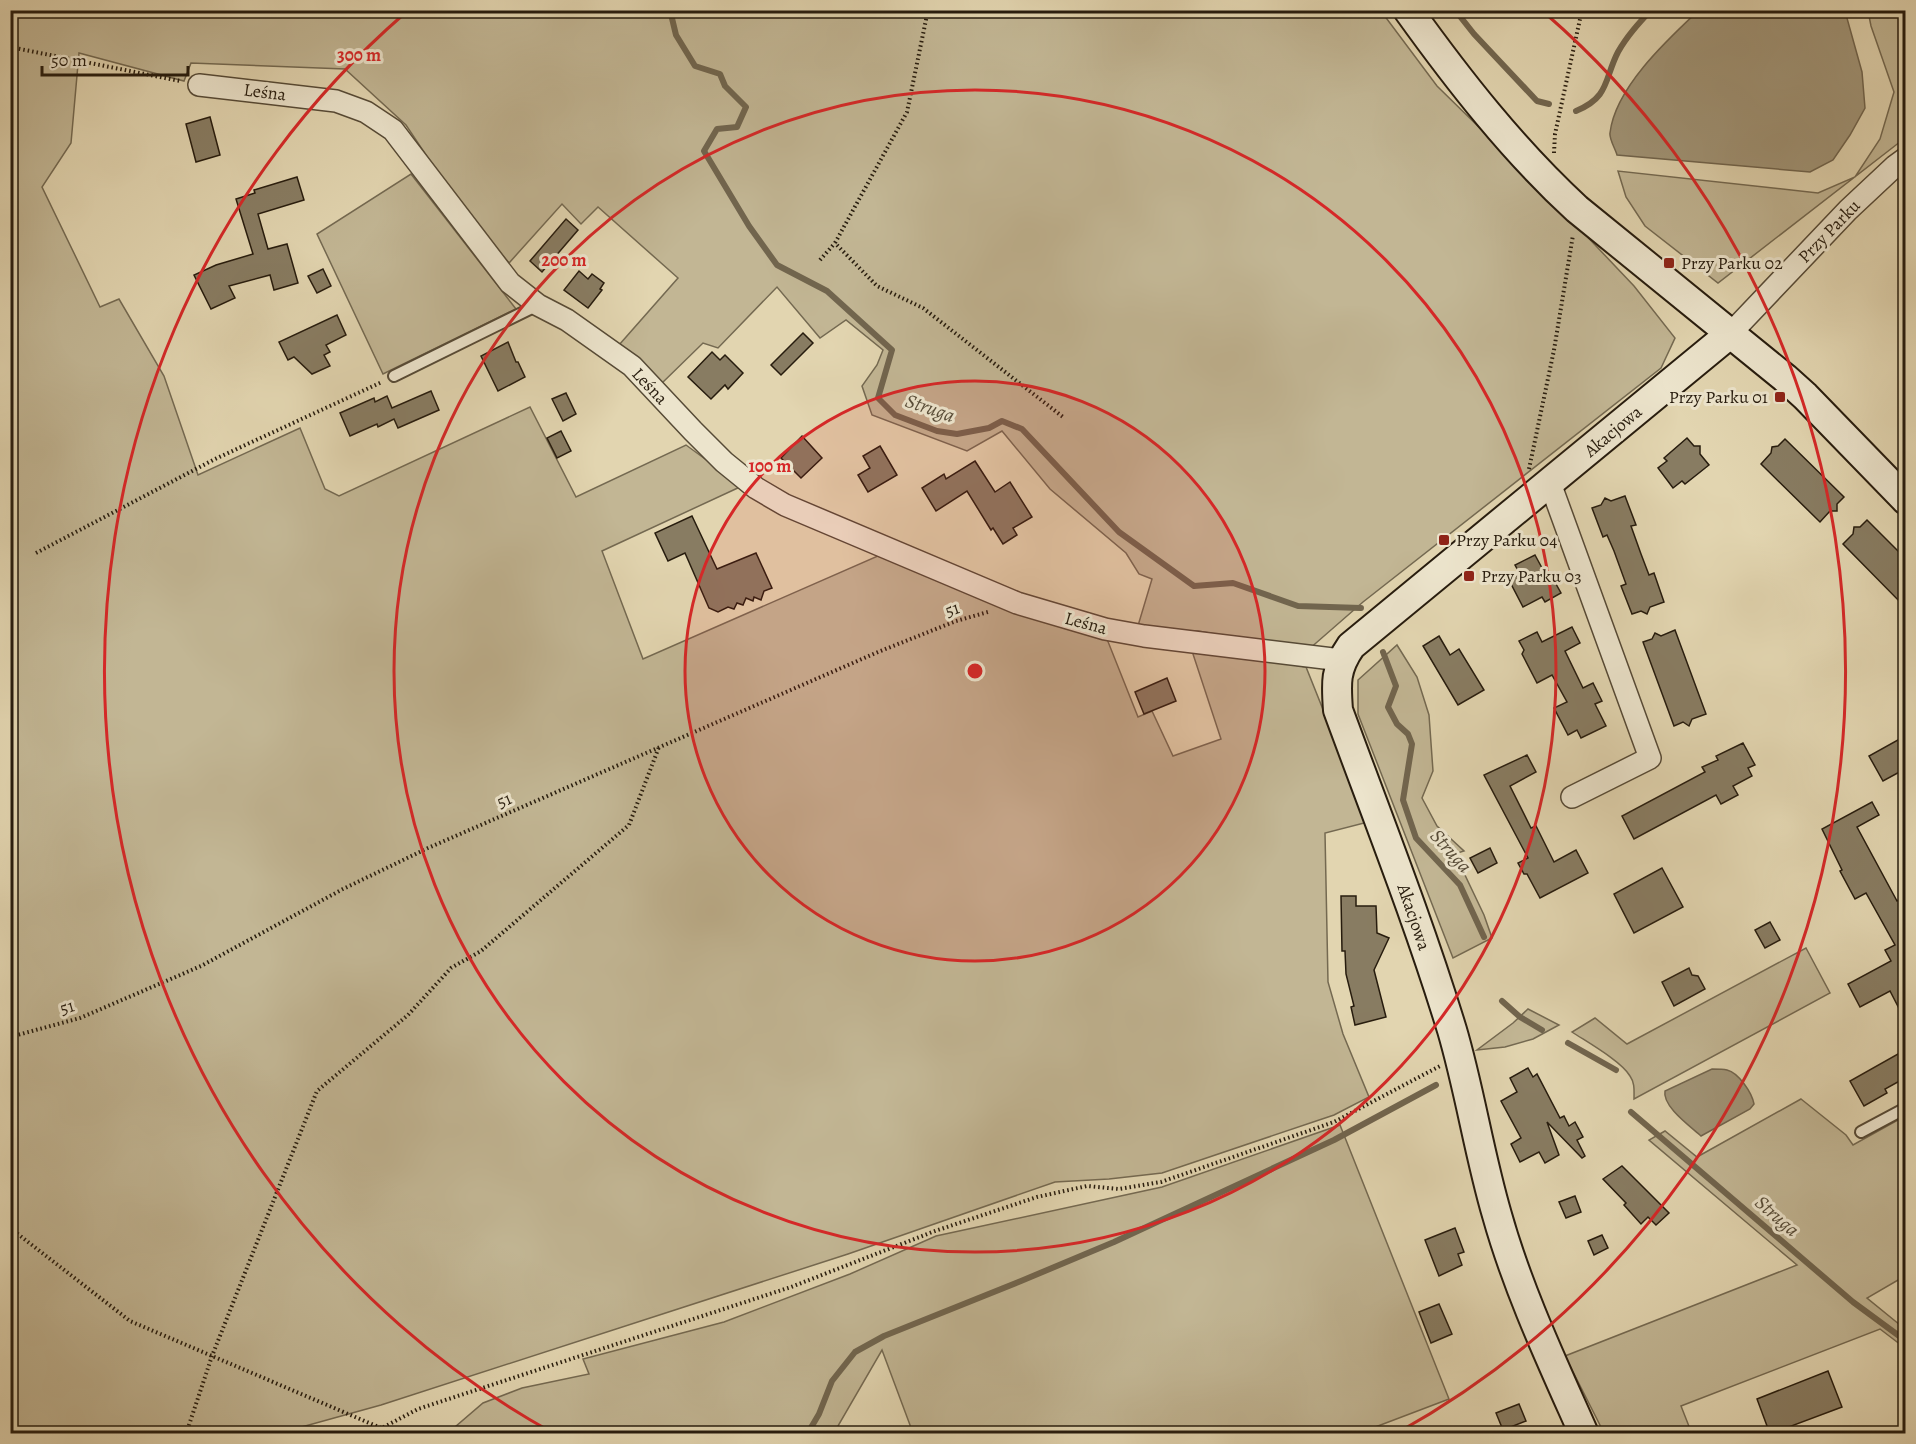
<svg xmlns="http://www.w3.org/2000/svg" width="1916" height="1444" viewBox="0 0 1916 1444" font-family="Alegreya,serif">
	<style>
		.green { fill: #c2b694; stroke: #746951; stroke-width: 1.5 }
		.water { fill: #a29679; stroke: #71654e; stroke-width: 1.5 }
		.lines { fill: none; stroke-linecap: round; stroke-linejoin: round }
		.stream { stroke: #71654e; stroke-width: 6 }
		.building { fill: #887c62; stroke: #271c0e; stroke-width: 1.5 }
		.lane-casing { stroke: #564a36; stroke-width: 14 }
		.street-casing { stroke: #564a36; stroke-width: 24 }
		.secondary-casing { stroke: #271c0e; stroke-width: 32 }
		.path { stroke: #271c0e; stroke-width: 4; stroke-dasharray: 1.5 3; stroke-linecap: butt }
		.lane { stroke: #ece4cc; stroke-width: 10 }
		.street { stroke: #ece4cc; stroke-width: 21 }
		.secondary { stroke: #ece4cc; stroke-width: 28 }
		.ring { fill: none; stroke: #d62828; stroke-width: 3 }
		.poi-dot { fill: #8f2418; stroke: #ece4cc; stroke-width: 2 }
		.labels { text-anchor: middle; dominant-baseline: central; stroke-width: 6; stroke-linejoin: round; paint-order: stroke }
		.street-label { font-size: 18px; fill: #271c0e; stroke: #ece4cc }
		.poi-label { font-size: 18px; fill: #271c0e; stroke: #ece4cc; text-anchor: start }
		.water-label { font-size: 20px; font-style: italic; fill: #584d39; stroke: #ece4cc }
		.centre { fill: #d62828; stroke: #ece4cc; stroke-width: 3 }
		.ring-label { font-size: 18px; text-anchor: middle; font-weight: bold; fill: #d62828; stroke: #ece4cc; stroke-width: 6; stroke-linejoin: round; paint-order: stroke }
	</style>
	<rect width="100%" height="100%" fill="#e2d5b0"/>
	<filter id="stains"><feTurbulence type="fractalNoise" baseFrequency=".00333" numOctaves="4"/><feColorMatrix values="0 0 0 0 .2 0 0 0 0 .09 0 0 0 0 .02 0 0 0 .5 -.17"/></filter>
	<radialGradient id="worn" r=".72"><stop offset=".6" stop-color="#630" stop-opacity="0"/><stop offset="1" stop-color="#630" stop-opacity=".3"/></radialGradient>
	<!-- green -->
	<g class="green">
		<polygon points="10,11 1381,11 1437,86 1542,189 1634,286 1675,338 1661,368 1363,602 1308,650 1198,631 1137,629 1152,579 1139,574 1126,553 1050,489 1002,431 967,451 872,415 862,386 877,365 883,350 846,320 820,338 777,287 718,348 703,343 660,385 619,345 678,278 598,207 581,224 562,204 509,263 462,209 406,125 345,69 191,63 184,81 79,53 71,143 42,187 100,307 119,299 164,376 198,475 300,428 325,489 339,496 530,407 576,497 686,445 742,486 602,551 643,659 880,555 1105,634 1138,717 1152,711 1173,756 1221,739 1191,648 1306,667 1368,822 1325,833 1328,982 1343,1034 1369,1097 1334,1115 1162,1173 1109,1179 1055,1182 848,1254 381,1405 280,1433 11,1433"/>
		<polygon points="1868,11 1905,11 1905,138 1718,283 1645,226 1626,197 1618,171 1818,193 1855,177 1880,139 1894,92 1871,26"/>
		<polygon points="411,174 516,309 383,374 317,234"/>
		<polygon points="1397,645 1417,677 1429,715 1433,771 1422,798 1437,826 1464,851 1448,856 1463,871 1484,915 1492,938 1453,958 1358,714 1358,680"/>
		<path d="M1806,948L1830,993L1634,1099C1634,1091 1635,1083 1630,1076C1621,1061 1587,1042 1572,1032L1595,1018L1627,1044Z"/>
		<polygon points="1528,1009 1559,1025 1533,1039 1505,1047 1477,1050 1513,1023"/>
		<polygon points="1801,1099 1846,1135 1853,1145 1905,1116 1905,1276 1867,1298 1905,1329 1905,1348 1880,1329 1681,1406 1692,1434 1604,1433 1565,1356 1797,1265 1649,1140 1665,1131 1697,1157"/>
		<polygon points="1340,1125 1449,1399 1370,1429 1371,1433 913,1433 882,1350 838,1426 829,1433 448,1433 483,1403 522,1388 589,1374 583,1359 724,1322 850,1274 936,1236 1162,1187"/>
	</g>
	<!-- water -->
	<g class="water">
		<path d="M1698,11H1845L1862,72L1865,108L1850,135L1833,160L1810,172L1617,155C1615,148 1609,139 1610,133C1615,88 1667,40 1698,11Z"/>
		<path d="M1712,1069C1717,1069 1723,1069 1727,1070C1739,1073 1752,1093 1754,1104L1750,1109L1701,1136C1690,1126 1662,1106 1665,1091Z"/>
	</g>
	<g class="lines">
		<!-- stream -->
		<g class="stream">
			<polyline points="670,10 676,35 695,66 720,74 725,86 746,107 737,127 717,129 704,151 749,226 777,265 827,291 892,350 878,398 895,415 937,431 957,434 989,428 1002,421 1022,429 1119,532 1194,586 1233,583 1298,606 1361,608"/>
			<polyline points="1455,10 1474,34 1537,101 1549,104"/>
			<path d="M1576,111C1610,97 1604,79 1618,52C1627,36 1639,23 1651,10"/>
			<polyline points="1383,652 1396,686 1388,707 1397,724 1408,734 1412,744 1403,800 1416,838 1460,885 1484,937"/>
			<polyline points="1502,1001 1520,1017 1542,1030"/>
			<polyline points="1568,1043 1616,1070"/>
			<polyline points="1631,1112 1853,1302 1906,1341"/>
			<polyline points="805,1434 809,1431 819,1414 832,1381 855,1352 884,1336 1021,1281 1114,1242 1334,1140 1436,1085"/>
		</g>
	</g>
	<!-- building -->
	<g class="building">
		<polygon points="210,117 220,155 196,162 186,124"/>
		<polygon points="297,177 304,200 258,214 268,249 287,244 298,283 274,290 270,275 229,286 235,298 211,309 194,275 216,265 253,254 236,199 255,193 254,190"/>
		<polygon points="566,219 578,230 542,272 530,261"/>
		<polygon points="323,269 331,286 317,293 308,276"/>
		<polygon points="579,271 588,279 592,274 604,283 600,289 602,290 588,308 564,290"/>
		<polygon points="337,315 346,335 326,345 330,352 324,355 330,366 312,374 294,357 288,360 279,342"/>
		<polygon points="803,333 813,343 781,375 771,365"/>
		<polygon points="508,342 516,362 518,362 525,377 498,391 481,356"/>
		<polygon points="712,352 720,360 725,355 743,373 728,389 725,385 711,399 688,377"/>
		<polygon points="431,391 439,410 398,428 394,419 378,427 377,424 350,436 340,413 374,398 375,402 387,396 392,408"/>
		<polygon points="566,393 576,414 563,421 552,399"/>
		<polygon points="561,431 571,451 557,458 547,438"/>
		<polygon points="802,436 822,458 801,478 781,458"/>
		<polygon points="1687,438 1694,446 1700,446 1700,454 1709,465 1685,484 1682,481 1673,488 1658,468 1667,461 1664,458"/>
		<polygon points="1785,439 1844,497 1837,504 1837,511 1830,511 1820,522 1761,464 1771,453 1772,447 1778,446"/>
		<polygon points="880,446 897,475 868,492 858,475 870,468 863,456"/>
		<polygon points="975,461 995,492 1010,482 1032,517 1013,528 1017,535 1003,544 993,528 991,530 967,491 936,511 922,488 944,474 946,479"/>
		<polygon points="1625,496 1636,525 1631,526 1641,554 1649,575 1654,573 1664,602 1650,607 1647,614 1641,611 1632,614 1621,586 1626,584 1614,551 1607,535 1603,537 1592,508 1601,505 1605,498 1611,501"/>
		<polygon points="692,516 717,569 756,553 772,588 764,591 761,600 754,597 753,601 746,598 743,605 737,603 734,609 728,607 718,612 709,608 685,553 668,561 655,533"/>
		<polygon points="1867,520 1905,558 1905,607 1843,544 1853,534 1854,527 1860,527"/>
		<polygon points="1535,555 1548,579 1552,577 1561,593 1545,602 1542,597 1523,607 1509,580 1520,574 1515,565"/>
		<polygon points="1572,627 1580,643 1565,651 1583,688 1593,683 1602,701 1595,704 1606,726 1581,738 1577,730 1568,735 1554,708 1567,702 1552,675 1537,683 1522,654 1524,650 1519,641 1537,632 1542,642"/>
		<polygon points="1675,630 1706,714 1692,719 1689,726 1683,722 1674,726 1643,642 1652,639 1655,633 1661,636"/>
		<polygon points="1439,636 1450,655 1459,649 1484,690 1458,705 1423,646"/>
		<polygon points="1167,678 1176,701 1144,714 1135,692"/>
		<polygon points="1905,736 1905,769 1883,781 1869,756"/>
		<polygon points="1743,743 1755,765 1748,768 1752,776 1733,786 1738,795 1721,804 1716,795 1634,839 1622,816 1705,772 1702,767 1718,760 1716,756"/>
		<polygon points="1527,755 1536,772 1510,786 1531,828 1536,826 1554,862 1576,850 1588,873 1540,898 1527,874 1524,874 1518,863 1528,858 1484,775"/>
		<polygon points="1872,802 1879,815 1857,827 1897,901 1905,896 1905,1020 1890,991 1860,1007 1848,984 1891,961 1885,950 1895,945 1866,893 1855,899 1840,871 1842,870 1822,829"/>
		<polygon points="1490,848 1497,863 1478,873 1470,858"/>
		<polygon points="1662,868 1683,907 1634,933 1614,894"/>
		<polygon points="1341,896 1356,896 1356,906 1376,906 1377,933 1389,938 1374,970 1386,1017 1355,1025 1351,1007 1354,1006 1346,974 1345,951 1342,951"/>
		<polygon points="1770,922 1780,940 1765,948 1755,930"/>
		<polygon points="1689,968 1692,975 1698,976 1705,989 1674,1006 1662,982"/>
		<polygon points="1905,1050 1905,1078 1885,1089 1887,1093 1864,1106 1850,1081"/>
		<polygon points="1528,1068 1533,1077 1537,1074 1560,1118 1564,1116 1569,1126 1575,1122 1583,1137 1577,1140 1585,1156 1582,1158 1547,1122 1559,1155 1545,1163 1539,1152 1520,1162 1511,1144 1521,1138 1501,1101 1517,1092 1510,1078"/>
		<polygon points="1622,1166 1669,1213 1656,1225 1648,1217 1641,1224 1624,1205 1626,1203 1603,1179"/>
		<polygon points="1575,1196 1581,1212 1566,1218 1559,1202"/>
		<polygon points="1455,1228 1464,1252 1458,1254 1462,1265 1439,1276 1425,1240"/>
		<polygon points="1602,1235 1608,1248 1594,1255 1588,1241"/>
		<polygon points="1439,1304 1452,1334 1431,1343 1419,1312"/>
		<polygon points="1828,1371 1842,1407 1770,1434 1757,1399"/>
		<polygon points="1519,1404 1526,1421 1503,1430 1496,1413"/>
	</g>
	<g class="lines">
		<defs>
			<g id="lane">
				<polyline points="394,376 538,305"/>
				<polyline points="1861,1132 1906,1108"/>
			</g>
			<g id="street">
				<polyline points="199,85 336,101 366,112 393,130 510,283 538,305 567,320 632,366 693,431 724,462 756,488 785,505 1017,603 1105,629 1144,636 1341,660"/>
				<polyline points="1731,333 1848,210 1895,166 1906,158"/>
				<polyline points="1550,483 1650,758 1572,797"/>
			</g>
			<g id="secondary">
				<path d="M1408,10C1459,81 1513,150 1577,209L1785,378L1805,396L1906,500"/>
				<path d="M1584,1434C1552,1362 1518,1290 1497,1215C1479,1154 1470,1091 1452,1030C1419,922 1377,816 1338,710C1336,683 1335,669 1351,646L1731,333"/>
			</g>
		</defs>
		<!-- lane casing -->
		<use href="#lane" class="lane-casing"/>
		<!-- street casing -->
		<use href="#street" class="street-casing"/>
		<!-- secondary casing -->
		<use href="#secondary" class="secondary-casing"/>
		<!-- path -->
		<g class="path">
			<polyline points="928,10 907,112 835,243 877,286 923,308 1063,417"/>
			<polyline points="10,47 180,81"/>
			<polyline points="1554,153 1555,134 1582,10"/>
			<polyline points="820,260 835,243"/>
			<polyline points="1529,469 1554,350 1573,235"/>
			<polyline points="36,553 215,459 382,382"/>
			<polyline points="10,1037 80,1018 201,966 343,889 428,848 878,652 956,621 988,612"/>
			<polyline points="10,1228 130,1321 381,1428"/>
			<polyline points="382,1428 385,1434"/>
			<polyline points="186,1434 212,1356 317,1091 408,1015 451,968 481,951 629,825 659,747"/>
			<polyline points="362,1434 382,1428 418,1409 791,1287 935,1231 1037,1197 1087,1186 1119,1189 1161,1182 1334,1122 1440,1066"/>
		</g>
		<!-- lane -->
		<use href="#lane" class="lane"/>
		<!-- street -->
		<use href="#street" class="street"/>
		<!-- secondary -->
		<use href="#secondary" class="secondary"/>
	</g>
	<!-- distance rings -->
	<circle cx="975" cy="671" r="290" fill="#d62828" fill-opacity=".12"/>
	<g class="ring">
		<circle cx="975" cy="671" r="290"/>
		<circle cx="975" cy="671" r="581"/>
		<path d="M553 1433A871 871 0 0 1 404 14M1546 14A871 871 0 0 1 1397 1433"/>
	</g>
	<!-- markers -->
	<g class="poi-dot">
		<rect x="1663" y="257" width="12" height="12" rx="3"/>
		<rect x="1774" y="391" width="12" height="12" rx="3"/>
		<rect x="1438" y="534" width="12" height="12" rx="3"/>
		<rect x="1463" y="570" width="12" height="12" rx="3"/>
	</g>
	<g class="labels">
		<!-- street labels -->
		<g class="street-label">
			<text transform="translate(265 92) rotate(7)">Leśna</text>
			<text transform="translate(1829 231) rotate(-46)">Przy Parku</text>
			<text transform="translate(650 386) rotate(47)">Leśna</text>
			<text transform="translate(1613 431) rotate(-40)">Akacjowa</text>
			<text transform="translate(952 609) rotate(-19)">51</text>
			<text transform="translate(1086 623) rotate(15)">Leśna</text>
			<text transform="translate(504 800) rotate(-24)">51</text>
			<text transform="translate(1414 917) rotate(71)">Akacjowa</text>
			<text transform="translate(67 1007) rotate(-17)">51</text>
		</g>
		<!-- poi labels -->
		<g class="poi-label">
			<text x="1681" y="263">Przy Parku 02</text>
			<text x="1768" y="397" text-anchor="end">Przy Parku 01</text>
			<text x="1456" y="540">Przy Parku 04</text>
			<text x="1481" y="576">Przy Parku 03</text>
		</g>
		<!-- water labels -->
		<g class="water-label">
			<text transform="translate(930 408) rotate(19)">Struga</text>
			<text transform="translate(1451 851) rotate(48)">Struga</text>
			<text transform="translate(1777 1216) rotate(41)">Struga</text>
		</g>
	</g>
	<circle cx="975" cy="671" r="9" class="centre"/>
	<g class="ring-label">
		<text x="359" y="61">300 m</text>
		<text x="564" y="266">200 m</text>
		<text x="770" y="472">100 m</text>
	</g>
	<!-- margin -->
	<rect width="1916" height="1444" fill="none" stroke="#e2d5b0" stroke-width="36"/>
	<rect x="12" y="12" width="1892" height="1420" fill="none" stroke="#271c0e" stroke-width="3"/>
	<rect x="18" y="18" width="1880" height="1408" fill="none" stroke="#271c0e" stroke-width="1.5"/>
	<!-- scale -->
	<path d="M42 66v9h146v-9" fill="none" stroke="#271c0e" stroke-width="3"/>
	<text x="51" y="66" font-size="18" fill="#271c0e" stroke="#ece4cc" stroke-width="4.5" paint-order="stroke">50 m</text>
	<rect width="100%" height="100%" filter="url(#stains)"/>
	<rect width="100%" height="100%" fill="url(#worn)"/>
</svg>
